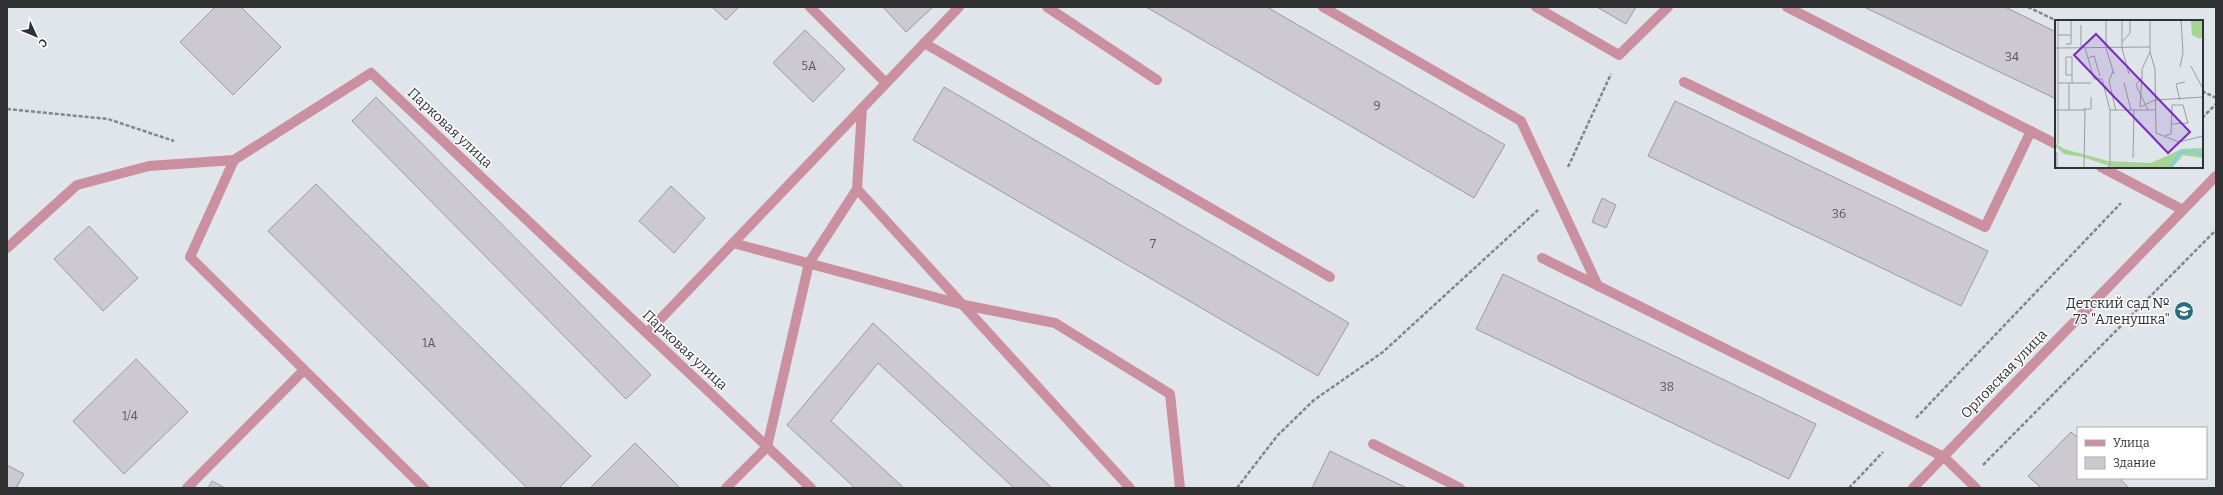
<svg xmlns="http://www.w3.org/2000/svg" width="2223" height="495" viewBox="0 0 2223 495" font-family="Bitter,serif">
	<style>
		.building { fill: #ccc9d0; stroke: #9d9aa0 }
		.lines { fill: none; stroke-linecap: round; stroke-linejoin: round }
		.path { stroke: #83878b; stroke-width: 2.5; stroke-dasharray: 4 2; stroke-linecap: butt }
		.service { stroke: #ca909f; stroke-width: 10 }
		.minor { stroke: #ca909f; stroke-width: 10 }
		.tertiary { stroke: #ca909f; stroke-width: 10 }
		.labels { text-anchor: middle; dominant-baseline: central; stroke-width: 3; stroke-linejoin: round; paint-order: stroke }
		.number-label { font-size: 12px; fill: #56575a }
		.street-label { font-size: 14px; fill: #2f3133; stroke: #fff }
		.poi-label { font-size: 14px; fill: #2f3133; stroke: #fff; text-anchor: end }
		.inset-river { fill: none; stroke: #75d1f3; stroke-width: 2 }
		.inset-road { fill: none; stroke: #999da1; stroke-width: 1 }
		.view { fill: #7b2cbf; fill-opacity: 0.15; stroke: #7b2cbf; stroke-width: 2 }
		.inset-edge { fill: none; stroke: #2f3133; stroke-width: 2 }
	</style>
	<rect width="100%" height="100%" fill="#dfe5ea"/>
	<!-- building -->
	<g class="building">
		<polygon points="215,7 241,7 281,47 233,95 180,42"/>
		<polygon points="712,7 739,7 726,20"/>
		<polygon points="883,7 933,7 906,32"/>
		<polygon points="1146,7 1267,7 1505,145 1474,198"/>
		<polygon points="1597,7 1636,7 1626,24"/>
		<polygon points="1864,7 2005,7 2056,32 2056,99"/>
		<polygon points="805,30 845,69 813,102 773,63"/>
		<polygon points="944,87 1349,323 1318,376 913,140"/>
		<polygon points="376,97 651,375 626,399 352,121"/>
		<polygon points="1675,101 1988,251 1961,306 1648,156"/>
		<polygon points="316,184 591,456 559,488 527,488 268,231"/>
		<polygon points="671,186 705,218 674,253 639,221"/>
		<polygon points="1602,198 1616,205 1606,228 1592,222"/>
		<polygon points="89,226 138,278 103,311 54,259"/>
		<polygon points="1503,274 1816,424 1789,479 1476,329"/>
		<polygon points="873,323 1052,488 1014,488 878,363 831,421 904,488 855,488 787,425"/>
		<polygon points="136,359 188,412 124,474 73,421"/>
		<polygon points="2071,432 2078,438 2078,478 2119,478 2129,488 2041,488 2028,476"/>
		<polygon points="635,443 680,488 590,488"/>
		<polygon points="1330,451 1369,470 1407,488 1312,488"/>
		<polygon points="7,465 24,474 16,488 7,488"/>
		<polygon points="212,481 225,488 208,488"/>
	</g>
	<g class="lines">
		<!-- path -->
		<g class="path">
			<polyline points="2028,7 2057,21"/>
			<polyline points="2202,91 2216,98"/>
			<polyline points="7,109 108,119 174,141"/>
			<polyline points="2202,118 2216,104"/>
			<polyline points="1568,167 1611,74"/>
			<polyline points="1916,418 2121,203"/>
			<polyline points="1983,465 2216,230"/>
			<polyline points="1237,488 1277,436 1314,400 1383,352 1538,210"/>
			<polyline points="1849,488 1883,452"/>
		</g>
		<!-- service -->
		<g class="service">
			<polyline points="1047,7 1157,80"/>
			<polyline points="1323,7 1521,121 1598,286"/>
			<polyline points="1536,7 1619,55 1668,7"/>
			<polyline points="1787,7 2056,144"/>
			<polyline points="924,43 1330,277"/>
			<polyline points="1684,82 1985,227 2031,131"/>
			<polyline points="862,108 857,189 1130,488"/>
			<polyline points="234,160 190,257 424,488"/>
			<polyline points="2101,167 2183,210"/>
			<polyline points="733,243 964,305 1055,323 1170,394 1180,488"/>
			<polyline points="1542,258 1944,457 1976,488"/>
			<polyline points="1373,444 1460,488"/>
			<polyline points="187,488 304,370"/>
			<polyline points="726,488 767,447 809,263 857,189"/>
		</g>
		<!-- minor -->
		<g class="minor">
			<polyline points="810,7 886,83"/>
			<polyline points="7,248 77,185 149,166 234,160 371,73 811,488"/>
			<polyline points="647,333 959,7"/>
		</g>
		<!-- tertiary -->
		<polyline class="tertiary" points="1913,488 2216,176"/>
	</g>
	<!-- icons -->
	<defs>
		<symbol id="school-disc" viewBox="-11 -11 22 22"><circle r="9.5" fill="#2a6e7f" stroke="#fff"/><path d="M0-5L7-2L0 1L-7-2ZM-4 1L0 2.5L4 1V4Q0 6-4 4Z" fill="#fff"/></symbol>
	</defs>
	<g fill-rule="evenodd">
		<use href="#school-disc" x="2173" y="300" width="22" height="22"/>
	</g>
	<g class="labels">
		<!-- number labels -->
		<g class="number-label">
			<text x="2012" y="57">34</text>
			<text x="809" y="66">5А</text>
			<text x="1377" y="106">9</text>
			<text x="1839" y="214">36</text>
			<text x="1153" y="244">7</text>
			<text x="429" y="343">1А</text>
			<text x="1667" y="387">38</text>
			<text x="130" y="416">1/4</text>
		</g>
		<!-- street labels -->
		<g class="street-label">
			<text transform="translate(450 128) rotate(43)">Парковая улица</text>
			<text transform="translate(685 350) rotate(43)">Парковая улица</text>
			<text transform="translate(2004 374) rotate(-46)">Орловская улица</text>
		</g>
		<!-- poi labels -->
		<g class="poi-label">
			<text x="2170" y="303">Детский сад №<tspan x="2170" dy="16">73 "Аленушка"</tspan></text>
		</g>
	</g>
	<!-- overview -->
	<g transform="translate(2055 20)">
		<rect width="148" height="148" fill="#dfe5ea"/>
		<path d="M136,0H148V17L145,19L137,15ZM0,123L9,129L53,141L96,143L127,129L148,128V138L128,135L117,148H60L28,137L9,134L0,126Z" fill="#a6d496"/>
		<path class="inset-river" d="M115,148L124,133L139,130L148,136"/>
		<path class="inset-road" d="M3,0V124M16,0V15M51,0V28L59,54M67,0V28L74,54M95,0V32L100,49L101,113L124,122L148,116M26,5V28M3,15H16V24H11M67,22L75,13V0M0,28L95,27M30,28L39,59H47L55,90V146L53,147M33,38L39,36L45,56M136,46L148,69M125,47L128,33L126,0M58,51L54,61L61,91M17,55H11V37H17V63M3,63H36M14,63V90M69,63L76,90M125,80L121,64L130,62M85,87L100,80L148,77M85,87L87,57M28,89H36V77M0,90H30L29,148M55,90H100M93,90L81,65L87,57V49L95,32M110,116L116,114L117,85H128L133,103L116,104M78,138L79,90M2,148V132"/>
		<path class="view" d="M41,14L135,112L113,133L19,35Z"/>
		<rect width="148" height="148" class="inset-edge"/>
	</g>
	<!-- border -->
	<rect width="2223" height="495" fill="none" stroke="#2f3133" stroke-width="16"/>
	<!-- legend -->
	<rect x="2077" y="427" width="130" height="52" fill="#ffffff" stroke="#acadad"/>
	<rect x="2085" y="440" width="20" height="6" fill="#ca909f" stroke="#acadad"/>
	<text x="2113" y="447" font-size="12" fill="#2f3133">Улица</text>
	<rect x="2085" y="457" width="20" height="12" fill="#ccc9d0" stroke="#acadad"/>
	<text x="2113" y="467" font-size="12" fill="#2f3133">Здание</text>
	<!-- north arrow -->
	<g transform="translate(36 36) rotate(134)" stroke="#ffffff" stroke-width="3" paint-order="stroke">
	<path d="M0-3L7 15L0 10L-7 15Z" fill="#2f3133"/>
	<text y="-6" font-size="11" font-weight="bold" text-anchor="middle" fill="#2f3133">С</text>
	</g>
</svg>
